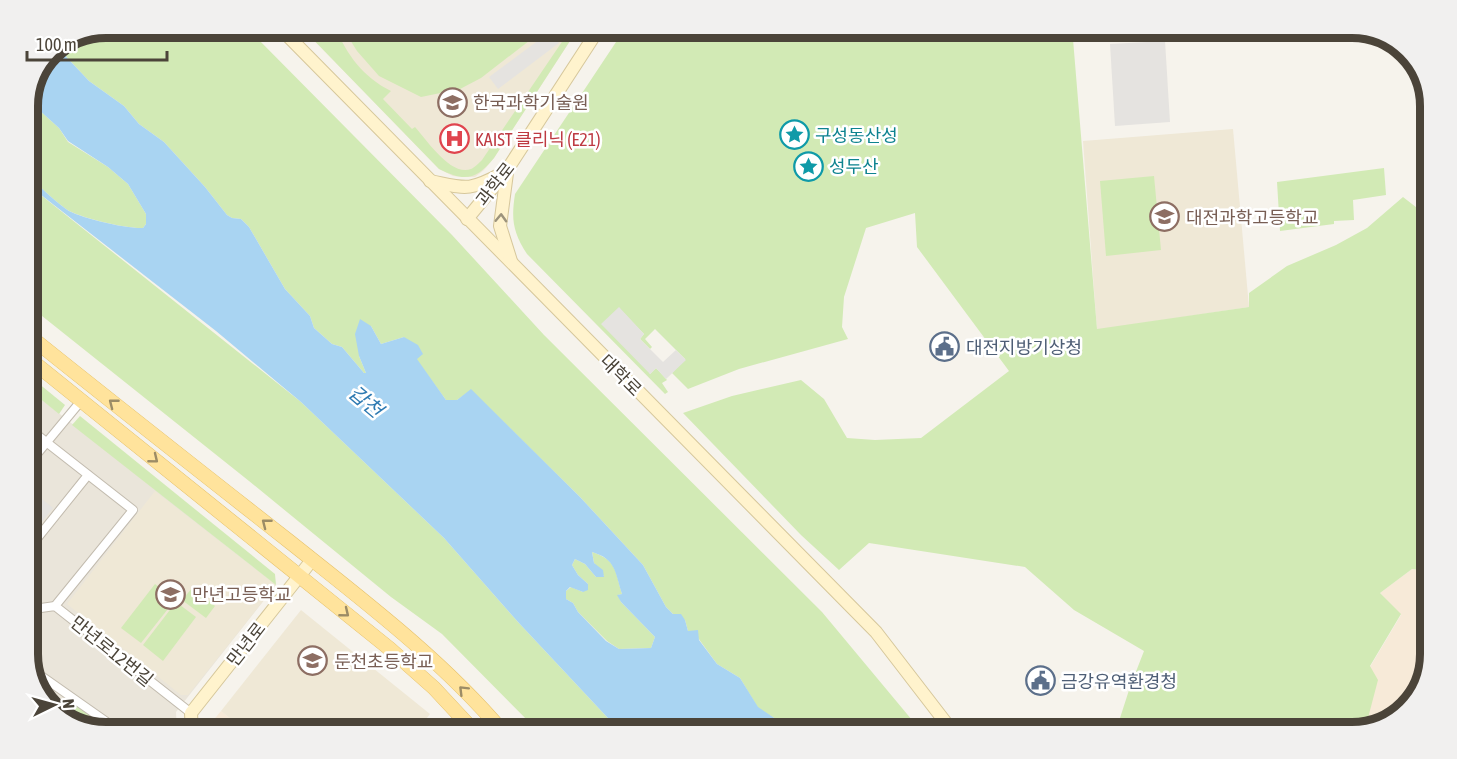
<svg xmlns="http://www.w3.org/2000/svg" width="1457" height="759" viewBox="0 0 1457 759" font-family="'Asap Condensed','Noto Sans KR',sans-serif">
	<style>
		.residential { fill: #eae5da }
		.commercial { fill: #f7ead8 }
		.education { fill: #efe8d6 }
		.green { fill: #d2eab5 }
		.parking { fill: #e5e3e0 }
		.water { fill: #a9d4f2; fill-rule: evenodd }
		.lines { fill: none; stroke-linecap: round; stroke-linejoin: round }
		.river { stroke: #a9d4f2; stroke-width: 16 }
		.street-casing { stroke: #c2bbae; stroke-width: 10 }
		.secondary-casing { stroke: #d6c79b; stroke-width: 14 }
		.primary-casing { stroke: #e6c16a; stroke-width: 15 }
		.street { stroke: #fff; stroke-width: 8 }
		.secondary { stroke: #fff3cd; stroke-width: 12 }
		.primary { stroke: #ffe39c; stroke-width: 14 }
		.oneway { stroke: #9c937c }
		.oneway2 { stroke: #9c8c66 }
		.labels { text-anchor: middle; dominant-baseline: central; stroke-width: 5; stroke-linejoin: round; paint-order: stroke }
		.education-label { font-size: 18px; fill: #785e54; stroke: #fff; text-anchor: start }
		.culture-label { font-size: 18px; fill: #0d838f; stroke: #fff; text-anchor: start }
		.health-label { font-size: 18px; fill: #be3a42; stroke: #fff; text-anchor: start }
		.street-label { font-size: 18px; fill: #4b4439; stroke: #fff }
		.service-label { font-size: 18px; fill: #4e5e75; stroke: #fff; text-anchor: start }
		.water-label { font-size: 20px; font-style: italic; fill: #2e7ab2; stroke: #fff }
		.rim { fill: none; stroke: #4b4439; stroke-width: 8 }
	</style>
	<rect width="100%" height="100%" fill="#f6f3ec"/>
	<!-- residential -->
	<polygon class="residential" points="27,388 276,585 176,712 177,732 106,732 71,724 40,697 27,659"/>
	<!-- commercial -->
	<g class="commercial">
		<polygon points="1412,569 1430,571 1430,653 1422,688 1395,719 1351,732 1342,732 1368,718 1370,667 1401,615 1380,593"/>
		<polygon points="221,711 247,732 213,732 212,722"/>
	</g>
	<!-- education -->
	<g class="education">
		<polygon points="301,27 579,27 494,158 484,170 475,177 462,177 453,176 439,169"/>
		<polygon points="1233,129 1249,307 1097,330 1083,141"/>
		<polygon points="155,491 276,585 188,695 181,695 67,604"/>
		<polygon points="301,610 430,714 416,732 247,732 221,711"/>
	</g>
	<!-- green -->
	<g class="green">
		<polygon points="106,27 246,27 452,235 544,335 822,612 922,732 784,732 776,719 758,708 740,678 717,664 693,631 688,631 685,620 673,614 666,607 643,565 580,497 471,390 457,400 446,400 416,359 404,337 381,344 371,326 359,356 366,373 364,373 342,347 332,344 314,328 310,316 285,289 249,227 241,219 232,218 227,215 205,187 164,142 139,124 124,106 89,81 57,47"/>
		<path d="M301,27H335C347,55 363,77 391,91L383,99L412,129L415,127C426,139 451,177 471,169C474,168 479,163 482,160L572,27H579L494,158C476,180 465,182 439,169Z"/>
		<polygon points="342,27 547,27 481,78 460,89 421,97 379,76 357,51"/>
		<path d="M626,27H1072L1097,329L1249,307V293L1287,266L1336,245L1367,228L1403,197L1430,218V571L1412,569L1380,593L1401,614L1370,666L1378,680L1368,718L1342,732H1098L1120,718L1130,687L1144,651L1074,610L1025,567L869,543L839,570L801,535L683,413L732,396L801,380L824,399L847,438L875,440L921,438L1009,371L917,247L915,213L866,228L844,297L842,327L848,339L739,369L688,389L672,373L685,359L655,329L645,339L652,347L650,349L640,339L644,334L619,308L650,374L656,368L667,380L662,383L668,392L665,394L527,254C513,232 511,220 515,194Z"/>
		<path d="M28,100L59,128L68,142L108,167L128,184L146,214V224L143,228C128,229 79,218 66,209C52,199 40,186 27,175Z"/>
		<polygon points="1384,168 1386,195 1353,200 1354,220 1334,221 1334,224 1280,231 1277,182"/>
		<polygon points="1154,176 1161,250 1106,256 1100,181"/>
		<polygon points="27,184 301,402 444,538 518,622 621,732 539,732 442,634 391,597 249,481 27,304"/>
		<polygon points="27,374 65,405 59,414 27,388"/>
		<polygon points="80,416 275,574 276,585 72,425"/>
		<path d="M592,552C617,560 615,571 622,594L618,595L621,602L655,637L651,648L619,649L607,641L578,612L573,603L566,599V591L571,587L583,592L588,584L578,575L572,565L575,559L585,564L596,577L604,576L594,563Z"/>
		<polygon points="155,584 175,600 141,643 121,628"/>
		<polygon points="193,587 215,606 206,618 182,600"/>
		<polygon points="176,602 196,617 163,661 143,645"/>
		<polygon points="68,699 110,732 71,724 58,712"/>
	</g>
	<!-- parking -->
	<g class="parking">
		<polygon points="551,31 559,43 498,89 489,77"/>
		<polygon points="1165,41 1170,122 1115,126 1110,44"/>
		<polygon points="619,307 644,334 640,339 663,362 676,350 686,360 666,379 656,368 650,374 601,324"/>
		<polygon points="27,487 53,508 27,540"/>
	</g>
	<!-- water -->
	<path class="water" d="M57,47L89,81L124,106L139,124L164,142L205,187L227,215L232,218L241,219L249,227L285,289L310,316L314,328L332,344L342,347L364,373H366L359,356L355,334L360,319L371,326L381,344L404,337L418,345L423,354L417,359L446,400H457L471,389L580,497L643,565L666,607L673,614H681L685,620L688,631L698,630L699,640L717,664L740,678L758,707L776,719L784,732H621L518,622L444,538L301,402L216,331L27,184V175C40,186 52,199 66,209C78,218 128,229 143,228L146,224V214L128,184L108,167L68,141L59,128L28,100L50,50ZM592,552C616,559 615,572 622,594L617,595L621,602L655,637L651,648L619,649L606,641L578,612L573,603L566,599V591L570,587L583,592L588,590V584L578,575L572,565L575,559L585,564L596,577H604L603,570L594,563Z"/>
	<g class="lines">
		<!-- river -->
		<polyline class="river" points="1410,56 1420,72"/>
		<defs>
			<g id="street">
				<polyline points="27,427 133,510 55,606"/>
				<polyline points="27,466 81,401"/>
				<polyline points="27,551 88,475"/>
				<polyline points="27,610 55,606 191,713"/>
				<polyline points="30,668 121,732"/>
			</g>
			<g id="secondary">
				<polyline points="279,27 876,632 953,732"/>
				<polyline points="507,173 500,226 511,261"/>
				<path d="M430,181C465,188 468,192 501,174"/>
				<polyline points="467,219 507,170 600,27"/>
				<polyline points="192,732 191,713 312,560"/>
			</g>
			<g id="primary">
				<path d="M27,334C114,404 202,473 290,542C364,601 442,660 503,732"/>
				<polyline points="27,357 390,649 434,688 475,732"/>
			</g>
		</defs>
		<!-- street casing -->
		<use href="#street" class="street-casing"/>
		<!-- secondary casing -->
		<use href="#secondary" class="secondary-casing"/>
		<!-- primary casing -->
		<use href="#primary" class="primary-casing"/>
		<!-- street -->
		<use href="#street" class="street"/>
		<!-- secondary -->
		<use href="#secondary" class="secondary"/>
		<!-- primary -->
		<use href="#primary" class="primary"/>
	</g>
	<!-- one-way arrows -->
	<defs><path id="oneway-chevron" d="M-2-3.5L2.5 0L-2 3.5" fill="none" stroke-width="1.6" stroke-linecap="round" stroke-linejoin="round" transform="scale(1.5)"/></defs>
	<use class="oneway" href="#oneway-chevron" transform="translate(501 218) rotate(-88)"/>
	<g class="oneway2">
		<use href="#oneway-chevron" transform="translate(113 403) rotate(-142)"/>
		<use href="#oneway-chevron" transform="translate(154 459) rotate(39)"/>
		<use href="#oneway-chevron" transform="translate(266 523) rotate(-142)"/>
		<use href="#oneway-chevron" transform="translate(345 613) rotate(39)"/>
		<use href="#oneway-chevron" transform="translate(463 690) rotate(-135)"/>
	</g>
	<!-- icons -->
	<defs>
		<symbol id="university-ring" viewBox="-11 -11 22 22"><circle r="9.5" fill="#fff" stroke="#8d6e63" stroke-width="1.5"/><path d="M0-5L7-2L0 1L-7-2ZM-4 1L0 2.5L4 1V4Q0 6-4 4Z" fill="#8d6e63"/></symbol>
		<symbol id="sight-ring" viewBox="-11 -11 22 22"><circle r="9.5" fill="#fff" stroke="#0f9aa8" stroke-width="1.5"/><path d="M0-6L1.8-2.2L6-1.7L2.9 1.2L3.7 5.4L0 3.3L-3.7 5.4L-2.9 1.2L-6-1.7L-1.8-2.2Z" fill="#0f9aa8"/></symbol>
		<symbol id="hospital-ring" viewBox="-11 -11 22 22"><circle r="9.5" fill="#fff" stroke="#e0444e" stroke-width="1.5"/><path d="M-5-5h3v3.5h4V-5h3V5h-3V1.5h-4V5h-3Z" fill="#e0444e"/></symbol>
		<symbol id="school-ring" viewBox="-11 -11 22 22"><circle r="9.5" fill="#fff" stroke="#8d6e63" stroke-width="1.5"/><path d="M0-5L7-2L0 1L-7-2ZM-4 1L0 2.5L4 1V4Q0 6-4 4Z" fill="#8d6e63"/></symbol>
		<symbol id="civic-ring" viewBox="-11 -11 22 22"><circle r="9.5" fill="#fff" stroke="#5c6f8a" stroke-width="1.5"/><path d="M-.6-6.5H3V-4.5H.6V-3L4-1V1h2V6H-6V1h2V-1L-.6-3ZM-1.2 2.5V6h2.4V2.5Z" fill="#5c6f8a"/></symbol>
	</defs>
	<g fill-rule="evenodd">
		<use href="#university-ring" x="436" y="86" width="33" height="33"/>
		<use href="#sight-ring" x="778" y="118" width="33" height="33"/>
		<use href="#hospital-ring" x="438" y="122" width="33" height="33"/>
		<use href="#sight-ring" x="792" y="150" width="33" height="33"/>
		<use href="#school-ring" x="1148" y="200" width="33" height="33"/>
		<use href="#civic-ring" x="928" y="330" width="33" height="33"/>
		<use href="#school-ring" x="154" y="578" width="33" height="33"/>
		<use href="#school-ring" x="296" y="644" width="33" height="33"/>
		<use href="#civic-ring" x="1024" y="664" width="33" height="33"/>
	</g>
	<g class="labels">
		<!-- education labels -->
		<g class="education-label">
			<text x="473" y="102">한국과학기술원</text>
			<text x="1186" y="217">대전과학고등학교</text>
			<text x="192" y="594">만년고등학교</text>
			<text x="334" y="661">둔천초등학교</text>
		</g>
		<!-- culture labels -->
		<g class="culture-label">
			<text x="815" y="135">구성동산성</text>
			<text x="829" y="166">성두산</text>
		</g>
		<!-- health labels -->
		<g class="health-label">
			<text x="475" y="139">KAIST 클리닉 (E21)</text>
		</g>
		<!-- street labels -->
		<g class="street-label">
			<text transform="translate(495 184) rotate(-52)">과학로</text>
			<text transform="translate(621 375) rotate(45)">대학로</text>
			<text transform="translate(246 644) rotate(-52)">만년로</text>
			<text transform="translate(112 651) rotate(39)">만년로12번길</text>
		</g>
		<!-- service labels -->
		<g class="service-label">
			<text x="966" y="347">대전지방기상청</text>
			<text x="1061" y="681">금강유역환경청</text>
		</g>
		<!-- water labels -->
		<g class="water-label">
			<text transform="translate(366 401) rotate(40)">갑천</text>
		</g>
	</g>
	<!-- crop -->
	<path d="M0 0H1457V759H0ZM106 38H1352A68 68 0 0 1 1420 106V654A68 68 0 0 1 1352 722H106A68 68 0 0 1 38 654V106A68 68 0 0 1 106 38Z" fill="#f1f0ef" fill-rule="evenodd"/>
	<path class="rim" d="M106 38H1352A68 68 0 0 1 1420 106V654A68 68 0 0 1 1352 722H106A68 68 0 0 1 38 654V106A68 68 0 0 1 106 38Z"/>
	<!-- north arrow -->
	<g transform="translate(54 705) rotate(85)" stroke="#ffffff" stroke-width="4.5" paint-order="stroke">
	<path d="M0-4.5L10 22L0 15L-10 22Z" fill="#4b4439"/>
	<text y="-9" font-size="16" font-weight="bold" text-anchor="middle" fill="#4b4439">N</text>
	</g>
	<!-- scale -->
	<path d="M27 51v9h140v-9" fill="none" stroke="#4b4439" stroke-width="3"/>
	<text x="36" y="51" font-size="18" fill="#4b4439" stroke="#ffffff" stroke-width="4.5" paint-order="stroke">100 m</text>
</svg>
